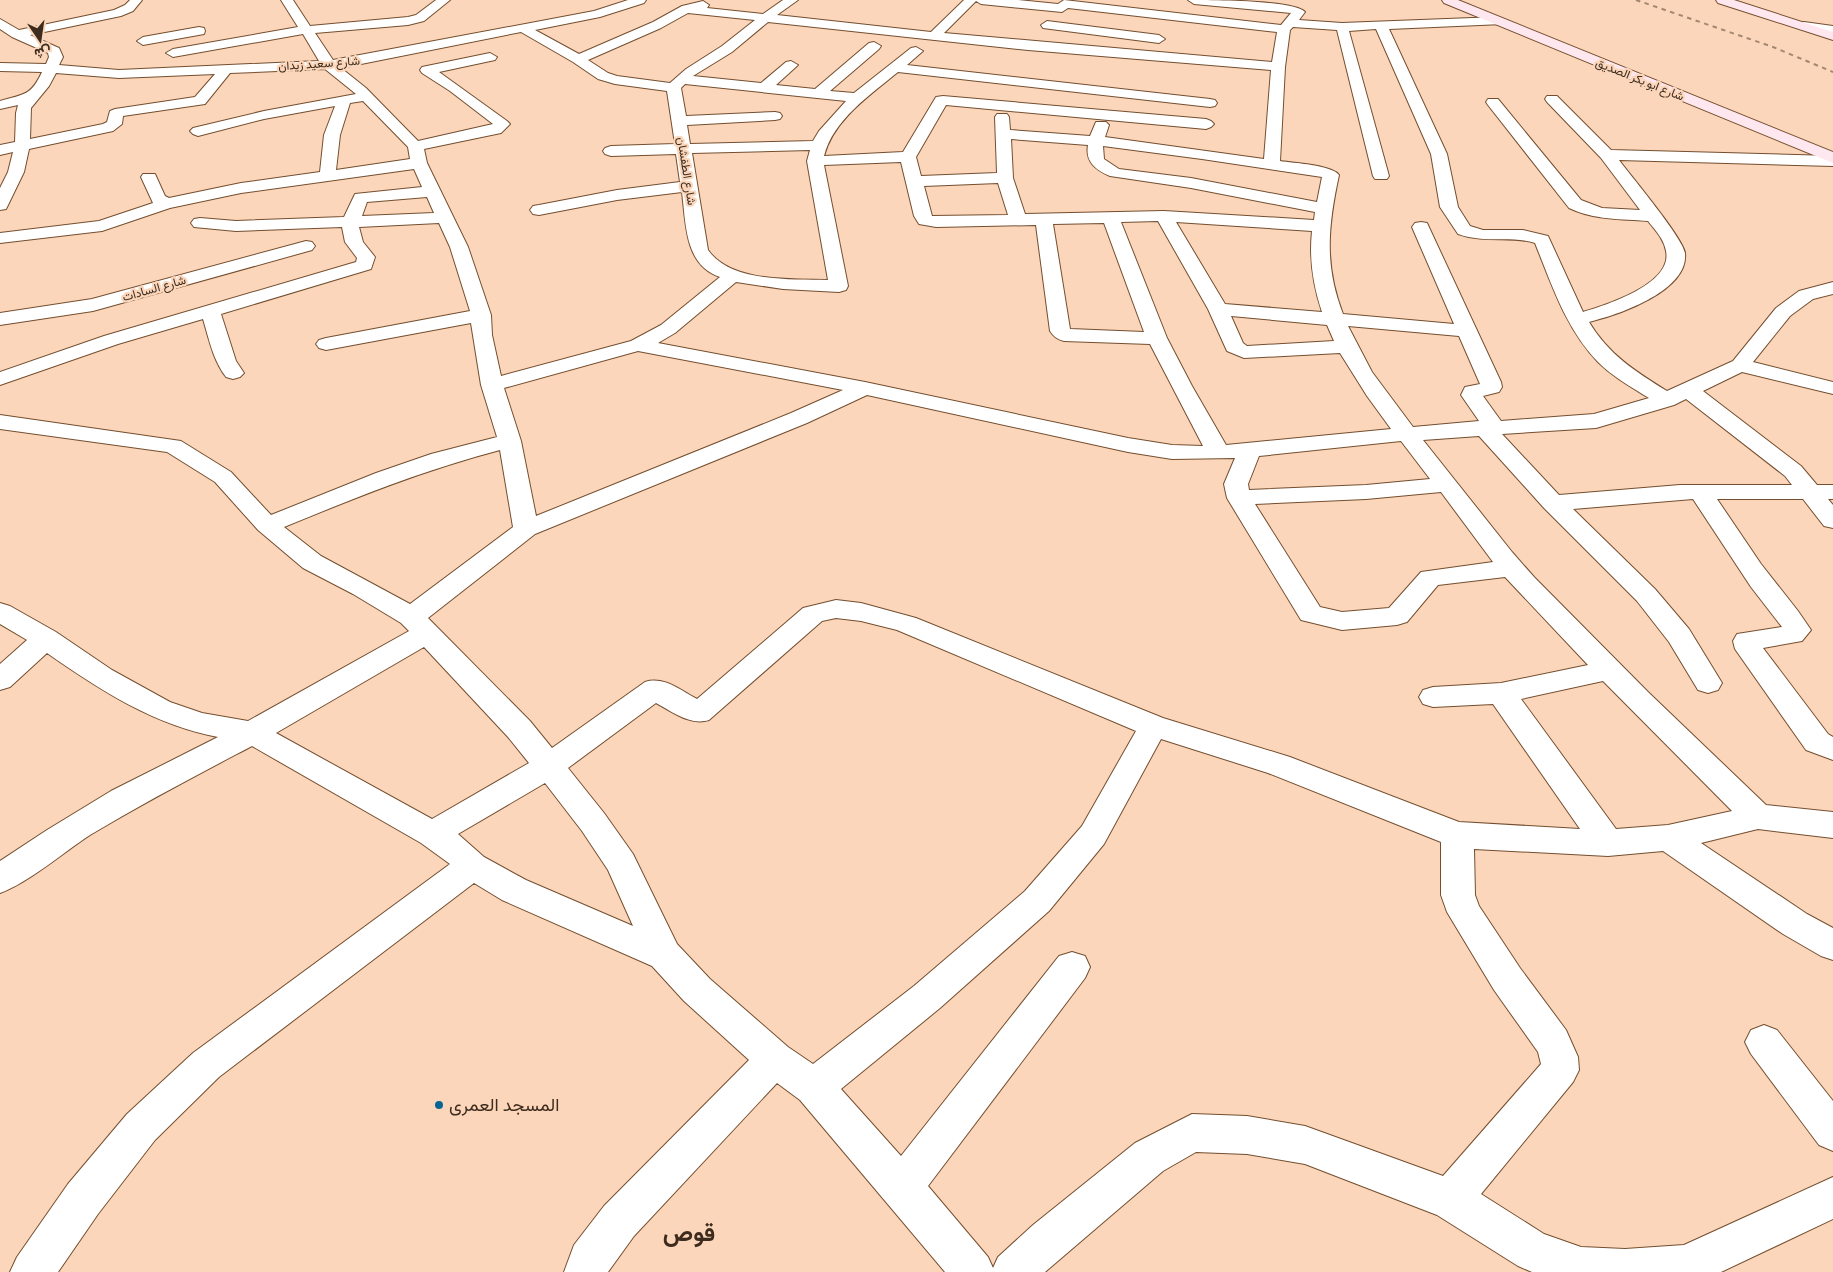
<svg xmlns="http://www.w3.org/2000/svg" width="1833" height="1272" viewBox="0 0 1833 1272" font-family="Cabin,Vazirmatn,sans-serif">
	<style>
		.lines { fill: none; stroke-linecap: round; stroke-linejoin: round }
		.street-casing { stroke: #744e2e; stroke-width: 2 }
		.secondary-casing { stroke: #744e2e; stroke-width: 2 }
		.street { fill: #fff; fill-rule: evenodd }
		.secondary { fill: #fee7ee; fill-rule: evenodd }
		.rail { stroke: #a38772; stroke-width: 2; stroke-dasharray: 4.5 4.5; stroke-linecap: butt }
		.poi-dot { fill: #066595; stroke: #fbd6ba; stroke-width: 2 }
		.labels { text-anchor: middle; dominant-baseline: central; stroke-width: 4.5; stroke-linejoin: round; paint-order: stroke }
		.far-street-label { font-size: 12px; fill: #3d2c1e; stroke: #fbd6ba }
		.near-poi-label { font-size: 18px; fill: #3d2c1e; stroke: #fbd6ba; text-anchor: start }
		.near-district-label { font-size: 24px; font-weight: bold; fill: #3d2c1e; stroke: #fbd6ba }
	</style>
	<rect width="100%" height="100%" fill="#fbd6ba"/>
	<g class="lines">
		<defs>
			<g id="street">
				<path d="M130,0H142L133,11L121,16L30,35L59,48L63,57L59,65L119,70L319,61L303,34L173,57L166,53L173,49L298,27L281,0H293L310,26L408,17L416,15L436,0H450L424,21L408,25L315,33L333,60L594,11L628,0H646L644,3L600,17L535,30L579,54L653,22L682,6L703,1L709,5L707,8L763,14L783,0H798L777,15L931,32L964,0H1018L1058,4L1064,0L1281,25L1291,13L1194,4L1188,0C1208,0 1295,0 1305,12L1299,20L1342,23L1499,17L1505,21L1503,24L1389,29L1447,154L1458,207L1470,226L1483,230H1523L1548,236L1583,312C1606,305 1673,284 1666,251C1664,239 1655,230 1648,221C1621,219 1594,220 1569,208L1488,105L1486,102L1488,99H1498L1581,200L1602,208L1640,210L1601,158L1547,102L1545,99L1547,96H1557L1611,150L1833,156V166L1619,160C1631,176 1683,238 1685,253C1689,291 1618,315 1589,322C1608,354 1636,372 1667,391L1733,361L1776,308L1799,291L1833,282V294L1813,299L1790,316L1753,362L1833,382V394L1742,372L1703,391L1801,466L1817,485H1833V499H1828L1833,505V528L1824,526L1803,499H1717L1761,564L1798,611L1811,630L1802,641L1763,648L1828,734L1833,737V760L1806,750L1735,649L1733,641L1737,634L1782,627L1751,587L1693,499L1573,509L1655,589L1689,629L1722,683L1718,690L1708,693L1698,690L1669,642L1637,601L1544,508L1479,436L1423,440L1512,552L1534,577L1648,692L1766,805L1833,812V838L1758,829L1701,843L1807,914L1833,928V960L1821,956L1783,934L1663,851L1608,856L1474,849L1475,895L1479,906L1520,968L1566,1030L1578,1057L1579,1070L1573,1082L1481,1194L1544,1234L1581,1247L1625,1249L1684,1245L1833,1177V1219L1721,1272H1532L1518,1266L1437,1215L1305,1164L1247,1154L1196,1152L1163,1171L1045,1272H945L800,1100L777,1083L634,1236L608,1272H564L574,1245L604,1206L749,1060L684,1001L652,966L502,900L474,883L219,1077L155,1140L98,1214L58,1272H10L17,1257L68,1184L127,1114L193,1053L450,864L421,843L252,746C197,775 143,803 90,835C64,852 28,883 0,893V861L47,830L111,791L218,737C154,725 100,690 47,653L10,687L0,690V664L27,640L0,624V603L10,606L56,632L112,670L170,702L202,713L248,721L409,631L401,623L353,594L303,568L258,530L215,482L167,452L0,429V415L181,441L231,472L271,515L376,473L431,454L497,437L481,385L471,323L326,350L319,348L316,344L319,340L326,338L470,311L450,247L439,223L359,227L363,242L375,257L371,269L221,314L236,361L244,373L240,377L233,379L226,377C213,360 209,339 203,319L118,344L0,385V372L104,336L356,262L357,258L345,242L342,227L236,231L194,227L191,223L194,219L200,218L236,221L344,217L355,194L422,187L414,169L241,193L170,208L102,231L0,243V233L99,221L153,203L141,177L143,174H155L165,196L169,198L241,183L320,172L324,135L335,106L264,119L198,136L193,134L190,131L193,128L264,111L356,94L325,69L230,73L205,104L123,116L122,124L113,131L29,149L24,172L8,205L6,209L0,210V188L8,172L13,152L0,155V145L15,142L16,113L18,105L0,109V101C24,94 31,96 42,72L0,71V63L46,64L49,57L48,53L12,37L0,29V19L19,30L114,10L125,5ZM976,1L981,4L1062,12L1068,8L1277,32L1272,62L944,33ZM688,13L755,20L722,46L686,69L670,83L617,76L608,73L588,60L661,28ZM768,22L1028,50L1271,70L1264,159L1105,137L1109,125L1106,122H1096L1090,136L1010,130L1009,117L1007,114H997L995,117L997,173L921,176L916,157L946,105L1206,129L1211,127L1214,124L1211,121L1206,119L943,96L936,97L903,152L824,156C833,120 870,95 898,72L1210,107L1215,106L1217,103L1215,100L1210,99L907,65L923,51L916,47L911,48L854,93L830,91L879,49L881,46L874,42L869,43L815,89L776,85L798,65L791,61L786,62L761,83L693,76L732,52ZM1293,27L1337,30L1373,176L1375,179H1387L1389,176L1349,31L1376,29L1431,154L1440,207L1458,234C1486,244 1511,235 1535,243C1552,285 1566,329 1598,362C1613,377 1631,387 1649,398L1594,414L1501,421L1483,396L1499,392L1502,387L1501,382L1427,223L1421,222L1415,223L1412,227L1454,324L1343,314C1324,265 1328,226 1339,175C1332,165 1293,163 1280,161L1285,67L1290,30ZM521,32L573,62L598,79L615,84L667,91L675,144L611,146L605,148L603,151L605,154L611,156L676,154L680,182L617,190L539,205L533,206L530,210L533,214L539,215L617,200L682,192C686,223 684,265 720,277L661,325L631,341L501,376L492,335L491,315L468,247L427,163L424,149L501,133L510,124L507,121L439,72L495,60L497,57L490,53L422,67L420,70L422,73L450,91L493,124L418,141L366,88L341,68ZM56,73L119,78L215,74L195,97L115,109L110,111L107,122L103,124L30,139L31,108L49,86ZM685,84L846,101L819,131L813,141L690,144L687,125L775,120L780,119L782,116L780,113L775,112L686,116L681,88ZM363,101L408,147L410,159L336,170L340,135L350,103ZM1011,139L1088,145C1085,162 1096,170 1110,176L1191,188L1315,212L1314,220L1164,211L1025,214L1013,178ZM1103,146L1202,159L1322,177L1317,202L1191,178L1119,169L1104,159ZM810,150L807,161L828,280C792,279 731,283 708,250L692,153ZM901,162L914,216L919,224L936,227L1036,225L1050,331C1054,337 1057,339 1064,341L1150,344L1203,446L1172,445L1128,438L865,382L658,343L675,333L736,282L783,289L839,292L846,290L848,286L824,165ZM998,183L1008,215L932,216L924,186ZM427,197L434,213L362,216L367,202ZM1158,221L1208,309L1227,351L1244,358L1340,353L1367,396L1391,429L1226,445L1192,386L1167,338L1121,222ZM1176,222L1312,231C1309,259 1313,285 1322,312L1225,304ZM1104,223L1144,332L1070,329L1053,224ZM1231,316L1327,325L1334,341L1247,346L1243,343ZM1348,326L1459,336L1480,384L1465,387L1461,395L1479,421L1413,427L1372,372ZM638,351L843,390L791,413L536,516L521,441L504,388ZM867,395L1128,452L1172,459L1235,458L1224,484L1227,498L1301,620L1342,630L1397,625L1407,622L1438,585L1505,577L1588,665L1501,683L1433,687L1423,690L1419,697L1423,704L1433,707L1493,704L1580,829L1459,822L1290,757L1163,718L916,618L861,603L836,600L803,608L697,699C680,690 664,676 645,682L552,748L530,721L428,618L535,534L807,423ZM1686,399L1785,476L1792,485H1680L1559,495L1502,434L1596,428L1674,405ZM1401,441L1430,479L1366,485L1249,490L1248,484L1259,456ZM500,450L513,527L410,604L321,556L284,527C357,497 424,470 500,450ZM1441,492L1493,562L1421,572L1389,608L1342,612L1320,607L1255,504L1366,499ZM836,618L861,621L897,630L1136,731L1082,826L1025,891L914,986L813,1064L788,1047L710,979L677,944L633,854L604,813L568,768L656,703C673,712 690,726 709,720L822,621ZM424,647L508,737L529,763L432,819L276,733ZM1603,681L1732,811L1668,825L1616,829L1521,699ZM1161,739L1268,773L1441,842V895L1447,912L1494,990L1538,1052L1541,1064L1443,1176L1305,1126L1247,1116L1192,1114L1135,1143L1033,1225L998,1257L993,1268L988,1257L928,1186L1085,978L1090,967L1085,956L1072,952L1059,956L901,1156L841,1089L940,1008L1049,911L1104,844ZM545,783L582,831L608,870L633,926L526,880L484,857L458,834Z"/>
				<polygon points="1047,21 1159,35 1165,39 1159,43 1043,28 1041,25"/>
				<polygon points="1804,22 1833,26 1833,34 1800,29 1798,26 1800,23"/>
				<polygon points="199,27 204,28 205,31 204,34 143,45 137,41 143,37"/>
				<polygon points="306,241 312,242 315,246 312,250 93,311 0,325 0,313 92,299"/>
				<polygon points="1764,1025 1777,1030 1833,1101 1833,1151 1819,1145 1751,1054 1745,1042 1751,1030"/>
			</g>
			<g id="secondary">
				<polygon points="1442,0 1458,0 1833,152 1833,163 1444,3"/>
				<polygon points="1716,0 1734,0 1833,32 1833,40 1718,3"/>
			</g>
		</defs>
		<!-- street casing -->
		<use href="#street" class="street-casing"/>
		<!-- secondary casing -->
		<use href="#secondary" class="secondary-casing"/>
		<!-- street -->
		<use href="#street" class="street"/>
		<!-- secondary -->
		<use href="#secondary" class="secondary"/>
		<!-- rail -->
		<polyline class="rail" points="1636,0 1773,47 1833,72"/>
	</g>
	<!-- markers -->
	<circle class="poi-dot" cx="439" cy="1105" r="5"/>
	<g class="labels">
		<!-- far-street labels -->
		<g class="far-street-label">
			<text transform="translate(319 63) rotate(-4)">شارع سعيد زيدان</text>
			<text transform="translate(1640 79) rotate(22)">شارع ابو بكر الصديق</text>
			<text transform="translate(687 171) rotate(81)">شارع الطفشان</text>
			<text transform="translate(154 288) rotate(-16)">شارع السادات</text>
		</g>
		<!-- near-poi labels -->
		<g class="near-poi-label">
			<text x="449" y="1105">المسجد العمرى</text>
		</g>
		<!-- near-district labels -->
		<g class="near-district-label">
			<text x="689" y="1232">قوص</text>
		</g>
	</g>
	<!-- north arrow -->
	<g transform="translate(40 40) rotate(167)" stroke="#fbd6ba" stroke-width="4" paint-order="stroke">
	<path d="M0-4L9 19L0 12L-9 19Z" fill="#3d2c1e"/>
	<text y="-8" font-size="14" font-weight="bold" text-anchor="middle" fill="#3d2c1e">ش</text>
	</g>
</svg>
